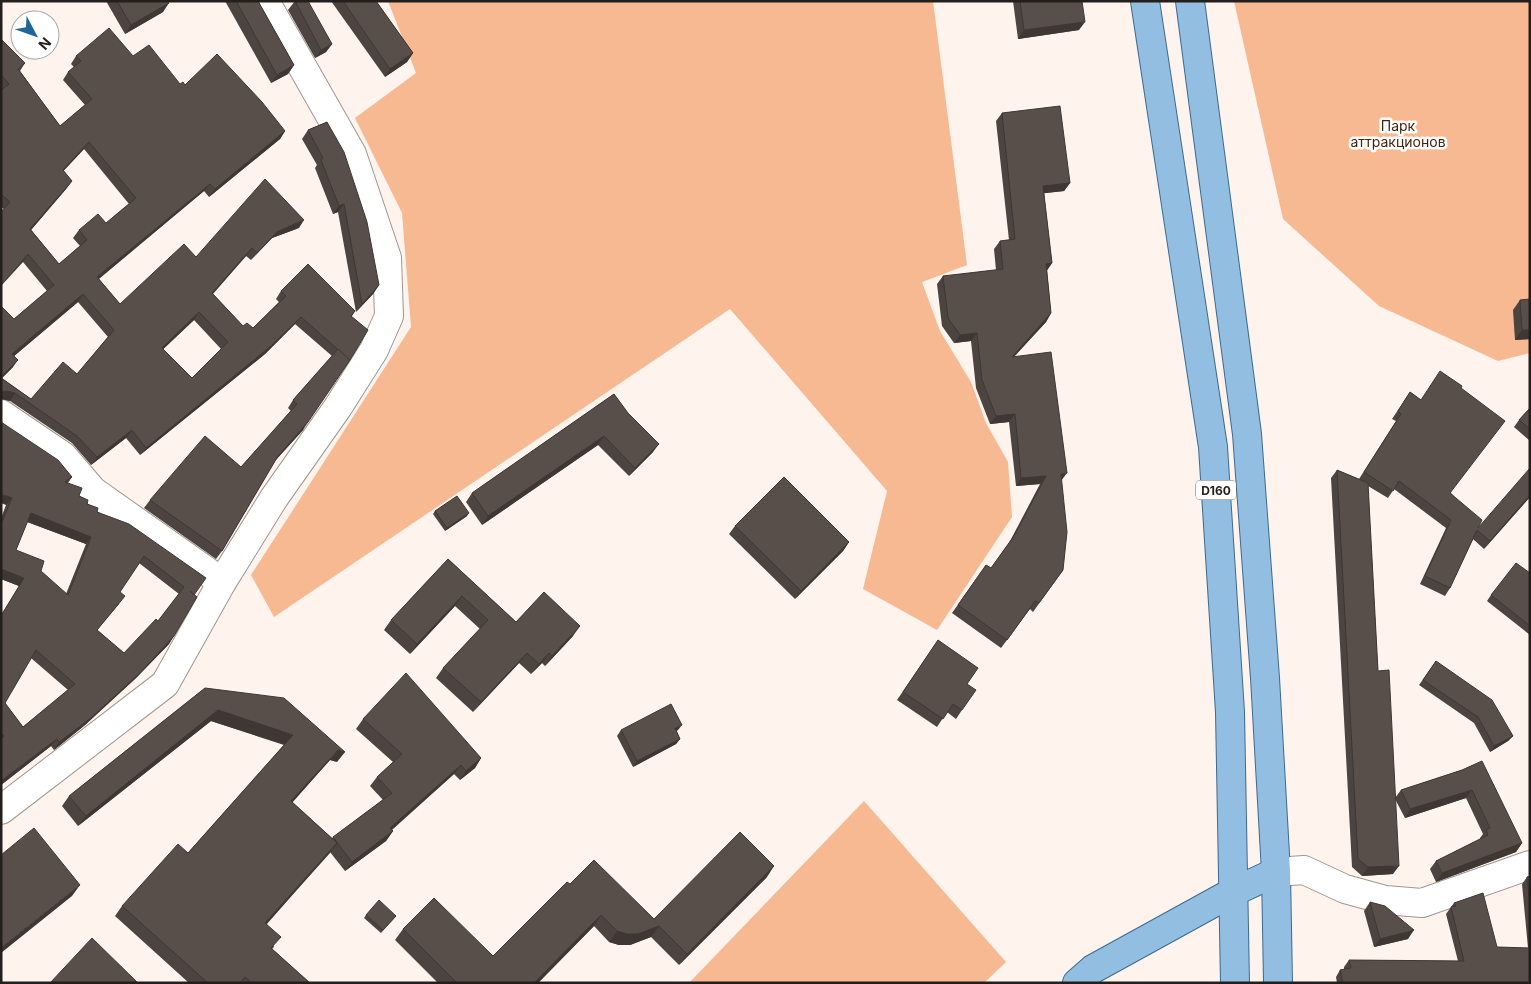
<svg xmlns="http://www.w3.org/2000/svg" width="1531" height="984" viewBox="0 0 1531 984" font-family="Inter,sans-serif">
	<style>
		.green { fill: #f7b992 }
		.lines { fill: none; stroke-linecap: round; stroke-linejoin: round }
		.minor-casing { stroke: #a09690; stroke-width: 30 }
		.major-casing { stroke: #3c6a90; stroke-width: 30 }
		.minor { stroke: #fff; stroke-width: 28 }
		.major { stroke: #92bee2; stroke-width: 28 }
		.wall { fill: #4c4440; fill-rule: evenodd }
		.shaded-wall { fill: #3e3734 }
		.building { fill: #584f4a; stroke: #3e3734; fill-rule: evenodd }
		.labels { text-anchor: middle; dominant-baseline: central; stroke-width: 5; stroke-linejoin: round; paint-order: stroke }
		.shield { fill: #fff; stroke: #646260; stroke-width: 1 }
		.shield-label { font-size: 12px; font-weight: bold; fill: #221f1c }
		.park-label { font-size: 14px; fill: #45240e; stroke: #fff }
	</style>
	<rect width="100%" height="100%" fill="#fef3ed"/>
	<!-- green -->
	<g class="green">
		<polygon points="388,1 933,1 967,265 922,282 940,331 971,382 986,423 1008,462 1012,517 937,630 863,589 887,491 730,309 274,617 251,575 411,327 402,213 355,118 416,73"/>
		<polygon points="1234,1 1530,1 1530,353 1498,361 1379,306 1283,219"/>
		<polygon points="864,801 1006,962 984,983 689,983"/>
	</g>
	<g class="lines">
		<defs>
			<g id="minor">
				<polyline points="1,414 63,456 93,491 222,582"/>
				<polyline points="1,810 165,684 222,582 274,498 338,407 374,350 389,316 387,258 352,154 265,1"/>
				<polyline points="1276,872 1304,870 1345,889 1385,900 1422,903 1530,865"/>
			</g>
			<g id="major">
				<polyline points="1145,1 1213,447 1230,712 1235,983"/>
				<polyline points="1190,1 1247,434 1265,678 1276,872 1278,983"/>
				<polyline points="1077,983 1093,969 1233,892 1276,872"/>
			</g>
		</defs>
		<!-- minor casing -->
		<use href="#minor" class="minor-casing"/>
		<!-- major casing -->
		<use href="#major" class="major-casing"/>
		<!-- minor -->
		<use href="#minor" class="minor"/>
		<!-- major -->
		<use href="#major" class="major"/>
	</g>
	<!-- wall -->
	<g class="wall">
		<polygon points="106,1 168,1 163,12 125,34"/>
		<polygon points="225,1 258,1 294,65 288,74 271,83"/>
		<polygon points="295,1 332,44 326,52 315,58 288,10"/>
		<polygon points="331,1 376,1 413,53 407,62 385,77"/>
		<polygon points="1013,1 1082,1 1079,30 1018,39"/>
		<path d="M1,39L25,63L20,71L60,126L85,105L63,80L68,72L74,67L71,64L76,56H133L180,84L185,85L285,131L280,139L209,197L204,191L99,279L120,304L196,257L299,228L272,238L251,260L246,256L213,294L243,326L253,328L279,302L276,299L281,291L355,311L352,316L303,430L275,461L222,551L216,559L144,508L150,500L241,467L291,411L288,408L293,400L332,356L295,324L265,354L140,455L126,438L91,465L72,443L10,401L1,399V306L14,319L47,291L23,262L4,209L1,207V90H2L1,89ZM84,149L129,204L106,223L79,230L73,238L80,246L59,264L31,230L66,189L72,181L63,171ZM78,302L108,337L77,374L31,399L2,378L13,367L14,356ZM194,320L221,349L192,378L163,349Z"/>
		<polygon points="1002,113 1070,183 1064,191 1044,193 1052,263 1047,270 1051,313 1046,322 1014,357 1061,481 1063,570 1033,612 1030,609 1001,648 952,613 986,565 991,568 1009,543 1040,484 1016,486 1009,422 990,424 976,388 971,341 954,343 942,326 937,284 943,276 996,270 994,249 1000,241 1009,240 996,121"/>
		<polygon points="327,122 379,285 373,294 356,312 338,212 333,214 315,168 317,165 302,139 308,130"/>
		<polygon points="1520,300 1530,339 1515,340 1513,310"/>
		<polygon points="1461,388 1451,493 1478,528 1530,497 1484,549 1473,539 1450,588 1445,596 1420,584 1446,528 1394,489 1388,498 1368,486 1378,671 1395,798 1401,790 1462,770 1522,843 1516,852 1436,882 1430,869 1436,861 1480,839 1480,838 1483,834 1466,798 1405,818 1395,799 1393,874 1362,876 1352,867 1331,478 1337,470 1359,479 1396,421 1392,419 1410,392 1421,400"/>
		<polygon points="614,394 653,452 629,476 598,445 482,525 466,502 472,493"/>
		<polygon points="1530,408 1530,441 1514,427 1519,420"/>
		<path d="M1,422L72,477L68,483L79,496L194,595L169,644L136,678L85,725L54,750L51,746L1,785V615L19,586L1,579V518L6,505ZM27,522L86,544L66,594L16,550ZM139,563L179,594L158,621L124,653L97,630L119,604L120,592ZM31,658L68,690L23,727L5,703Z"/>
		<polygon points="435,511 467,516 445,531 433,514"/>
		<polygon points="735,526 849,542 843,551 795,599 729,534"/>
		<polygon points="448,559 516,622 573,636 545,666 542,663 531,674 519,663 473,712 436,678 443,668 480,629 455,606 410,654 384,630 391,620"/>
		<polygon points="1530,573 1530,635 1487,601 1491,595"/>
		<polygon points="938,640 967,684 962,710 956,719 947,712 937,727 897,700"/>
		<polygon points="1436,661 1513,736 1508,741 1490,752 1474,723 1419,685"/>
		<polygon points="205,688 337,762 330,760 292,802 332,838 383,800 370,786 377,777 393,762 356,729 363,719 481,758 475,768 460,780 454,774 392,830 393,831 386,841 345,871 330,852 267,924 274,947 272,949 310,983 189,983 115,916 122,906 188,853 284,745 211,721 78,826 62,806 69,796"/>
		<polygon points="621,730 678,730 676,731 680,739 676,744 633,767 617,736"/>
		<polygon points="1530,876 1530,983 1337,983 1336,977 1340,970 1344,969 1344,967 1349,960 1458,961 1446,914 1454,903 1497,947 1528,948 1522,884 1527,877"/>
		<polygon points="767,877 679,965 651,937 630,945 619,945 609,942 594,926 538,983 438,983 395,940 403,929 493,956 570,884 654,919"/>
		<polygon points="1370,902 1408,939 1374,947 1364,911"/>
		<polygon points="366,915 396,916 381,933 364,918"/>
	</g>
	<!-- shaded-wall -->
	<g class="shaded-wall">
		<polygon points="169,3 163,12 125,34 131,25"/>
		<polygon points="1085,22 1079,30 1018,39 1024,30"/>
		<polygon points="332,44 326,52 315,58 321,50"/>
		<polygon points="413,53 407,62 385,77 390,69"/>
		<polygon points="294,65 288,74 271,83 277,75"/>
		<polygon points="285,131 280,139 209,197 215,189"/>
		<polygon points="89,142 84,149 57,178 63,170"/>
		<polygon points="72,181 66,189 25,237 30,229"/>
		<polygon points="1070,183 1064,191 1038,194 1043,186"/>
		<polygon points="210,184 204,191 92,284 97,277"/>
		<polygon points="344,204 338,212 333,214 339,206"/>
		<polygon points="304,220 299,228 272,238 251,260 257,253 278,231"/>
		<polygon points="252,248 246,256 207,300 212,293"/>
		<polygon points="28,254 23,262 1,286 1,285"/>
		<polygon points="1052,263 1046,272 1046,264"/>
		<polygon points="379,285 373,294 356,312 362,304"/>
		<polygon points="83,294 78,302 7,362 12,354"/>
		<polygon points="199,312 194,320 156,356 162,348"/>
		<polygon points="1051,313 1046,322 1006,365 1012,357"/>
		<polygon points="301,317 295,324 265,354 140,455 146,448"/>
		<polygon points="1522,330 1530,330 1530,339 1515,340"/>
		<polygon points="977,333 971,341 954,343 960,335"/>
		<polygon points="18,360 13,367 1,379 1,377"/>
		<polygon points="7,391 15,393 10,401 1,399 1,392"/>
		<polygon points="1015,414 1009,422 990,424 996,416"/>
		<polygon points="308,422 303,430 272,464 278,456"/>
		<polygon points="132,430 126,438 91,465 97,457"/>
		<polygon points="604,436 598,445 482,525 488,516"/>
		<polygon points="659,444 653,452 629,476 635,468"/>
		<polygon points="1067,473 1061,481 1061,474"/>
		<polygon points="1046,476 1040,484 1016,486 1021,478"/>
		<polygon points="1,494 12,498 6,505 1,503"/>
		<polygon points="1530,495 1530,497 1484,549 1490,541"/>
		<polygon points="31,513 91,537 86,544 25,521"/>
		<polygon points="469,513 467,516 445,531 447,528"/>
		<polygon points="849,542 843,551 795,599 801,591"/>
		<polygon points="1,569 24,578 19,586 1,579"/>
		<polygon points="462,596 455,606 410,654 417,644"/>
		<polygon points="580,626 573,636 545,666 552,656"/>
		<polygon points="174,636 169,644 136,678 85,725 54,750 59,742"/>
		<polygon points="527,653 519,663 473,712 481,702"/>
		<polygon points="549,653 542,663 531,674 539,664"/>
		<polygon points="218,710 293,735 286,745 211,721 78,826 86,816"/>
		<polygon points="682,725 678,730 671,734 675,728"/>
		<polygon points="1513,736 1508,741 1490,752 1494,746"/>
		<polygon points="57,739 51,746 1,785 1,781"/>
		<polygon points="680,739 676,744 633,767 637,761"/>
		<polygon points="338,750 345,752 337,762 330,760 284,812 291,801"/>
		<polygon points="481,758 475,768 460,780 466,771"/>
		<polygon points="461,765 454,774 383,837 390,828"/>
		<polygon points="1472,790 1466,798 1405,818 1410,809"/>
		<polygon points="393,831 386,841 345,871 352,862"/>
		<polygon points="337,843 330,853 258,933 265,923"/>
		<polygon points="1522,843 1516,852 1436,882 1442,873"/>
		<polygon points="774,866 767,877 679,965 687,954"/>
		<polygon points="1399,866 1393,874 1362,876 1368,867"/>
		<polygon points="80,885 72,896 1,953 1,948"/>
		<polygon points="601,915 594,926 538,983 534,983"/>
		<polygon points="659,926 651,937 630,945 619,945 609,942 617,931"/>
		<polygon points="1414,930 1408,939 1374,947 1380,939"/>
	</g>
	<!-- building -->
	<g class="building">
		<polygon points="117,1 168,1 169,3 131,25"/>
		<polygon points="236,1 258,1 294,65 277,75"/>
		<polygon points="295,1 308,1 332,44 321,50"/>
		<polygon points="343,1 376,1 413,53 390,69"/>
		<polygon points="1020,1 1082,1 1085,22 1024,30"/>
		<path d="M109,28L133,56L149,45L180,84L183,82L185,85L217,54L262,102L285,131L215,189L210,184L97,277L120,304L184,244L196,257L265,179L304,220L278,231L257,253L252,248L212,293L243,326L247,323L253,328L286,296L281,291L308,264L355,311L351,316L368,330L350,360L301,317L271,346L146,448L132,430L97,457L77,436L15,393L7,391L1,392V378L31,399L63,362L77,374L114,330L83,294L12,354L18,360L1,377V306L14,319L54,285L28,254L1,285V212L10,202L1,194V90L9,84L1,75V39L25,63L18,69L60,126L92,99L68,72L81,61L76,56ZM89,142L136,198L106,223L98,214L79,230L87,240L59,264L30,229L72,181L63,170ZM199,312L228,342L192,378L162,348Z"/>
		<polygon points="1060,106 1070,183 1043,186 1052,263 1046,264 1051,313 1012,357 1051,352 1067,473 1061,474 1067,532 1063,570 1039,603 1035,601 1007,640 958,605 986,565 991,568 1014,536 1046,476 1021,478 1015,414 996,416 982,380 977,333 960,335 948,318 943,276 1003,269 1000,241 1015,239 1002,113"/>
		<polygon points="327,122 344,152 367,222 379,285 362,304 344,204 339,206 321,160 323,158 308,130"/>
		<polygon points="1530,299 1530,330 1522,330 1520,300"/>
		<polygon points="338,349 350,360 308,422 278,456 222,551 150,500 205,436 241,467 297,404 293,400"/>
		<polygon points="1440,371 1462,386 1461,388 1505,421 1450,493 1482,520 1478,528 1530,468 1530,495 1490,541 1477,530 1450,588 1425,576 1451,520 1399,481 1393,491 1364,472 1401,414 1398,411 1410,392 1421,400"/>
		<polygon points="614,394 628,413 659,444 635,468 604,436 488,516 472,493"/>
		<polygon points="1530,408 1530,429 1519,420"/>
		<path d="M1,422L58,460L72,477L65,482L82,488L79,496L88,500L87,504L98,508L97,512L129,524L206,578L194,595L190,591L197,597L174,636L142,671L91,718L59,742L57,739L1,781V738L4,736L1,733V616L24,578L1,569V524L12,498L1,494ZM31,513L91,537L68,595L41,571L44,561L16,550ZM144,556L184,587L158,621L156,619L124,653L97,630L125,596L120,592ZM36,650L75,684L23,727L5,703Z"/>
		<polygon points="1337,470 1368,483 1378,671 1389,670 1399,866 1368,867 1358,859"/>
		<polygon points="784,477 849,542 801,591 735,526"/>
		<polygon points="457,496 469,513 447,528 435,511"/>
		<polygon points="448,559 516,622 544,592 580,626 552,656 549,653 539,664 527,653 481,702 443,668 488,620 462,596 417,644 391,620"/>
		<polygon points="1516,563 1530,573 1530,626 1491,595"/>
		<polygon points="938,640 978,668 967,684 976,690 962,710 953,704 943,719 903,692"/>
		<polygon points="1436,661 1492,700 1513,736 1494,746 1478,717 1423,680"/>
		<polygon points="406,673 481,758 466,771 461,765 390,828 393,831 352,862 333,837 392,793 377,777 402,754 363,719"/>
		<polygon points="205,688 284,698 345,752 338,750 291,801 337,843 265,923 281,937 271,948 310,983 252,983 245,977 240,983 208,983 122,906 178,844 188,853 293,735 218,710 86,816 69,796"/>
		<polygon points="671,704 682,725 675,728 680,739 637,761 621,730"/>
		<polygon points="1482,761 1522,843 1442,873 1436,861 1488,835 1486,830 1490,828 1472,790 1410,809 1401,790 1462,770"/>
		<polygon points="34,828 80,885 1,948 1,855"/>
		<polygon points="740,832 774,866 687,954 659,926 638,934 627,934 617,931 601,915 534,983 457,983 403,929 434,898 493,956 567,882 570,884 594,860 654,919"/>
		<polygon points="1530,876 1530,904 1527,877"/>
		<polygon points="1483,893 1497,947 1530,948 1530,983 1343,983 1340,970 1351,968 1349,960 1464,961 1451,907 1456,906 1454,903"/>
		<polygon points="379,900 396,916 383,930 366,915"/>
		<polygon points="1370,902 1385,906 1414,930 1380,939"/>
		<polygon points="92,938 137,982 136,983 50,983"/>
	</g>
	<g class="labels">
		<!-- shield labels -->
		<rect class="shield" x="1196" y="480.5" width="40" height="19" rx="4"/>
		<g class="shield-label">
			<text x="1216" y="490">D160</text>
		</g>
		<!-- park labels -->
		<g class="park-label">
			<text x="1398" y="125">Парк<tspan x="1398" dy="16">аттракционов</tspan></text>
		</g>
	</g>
	<!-- border -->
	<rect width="1531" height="984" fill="none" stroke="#221f1c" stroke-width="5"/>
	<!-- north arrow -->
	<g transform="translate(35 35) rotate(131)"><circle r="24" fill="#ffffff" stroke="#a7a5a4"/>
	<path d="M0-4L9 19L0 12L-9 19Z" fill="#216499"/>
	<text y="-8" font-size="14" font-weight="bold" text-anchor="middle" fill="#221f1c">N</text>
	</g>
</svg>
